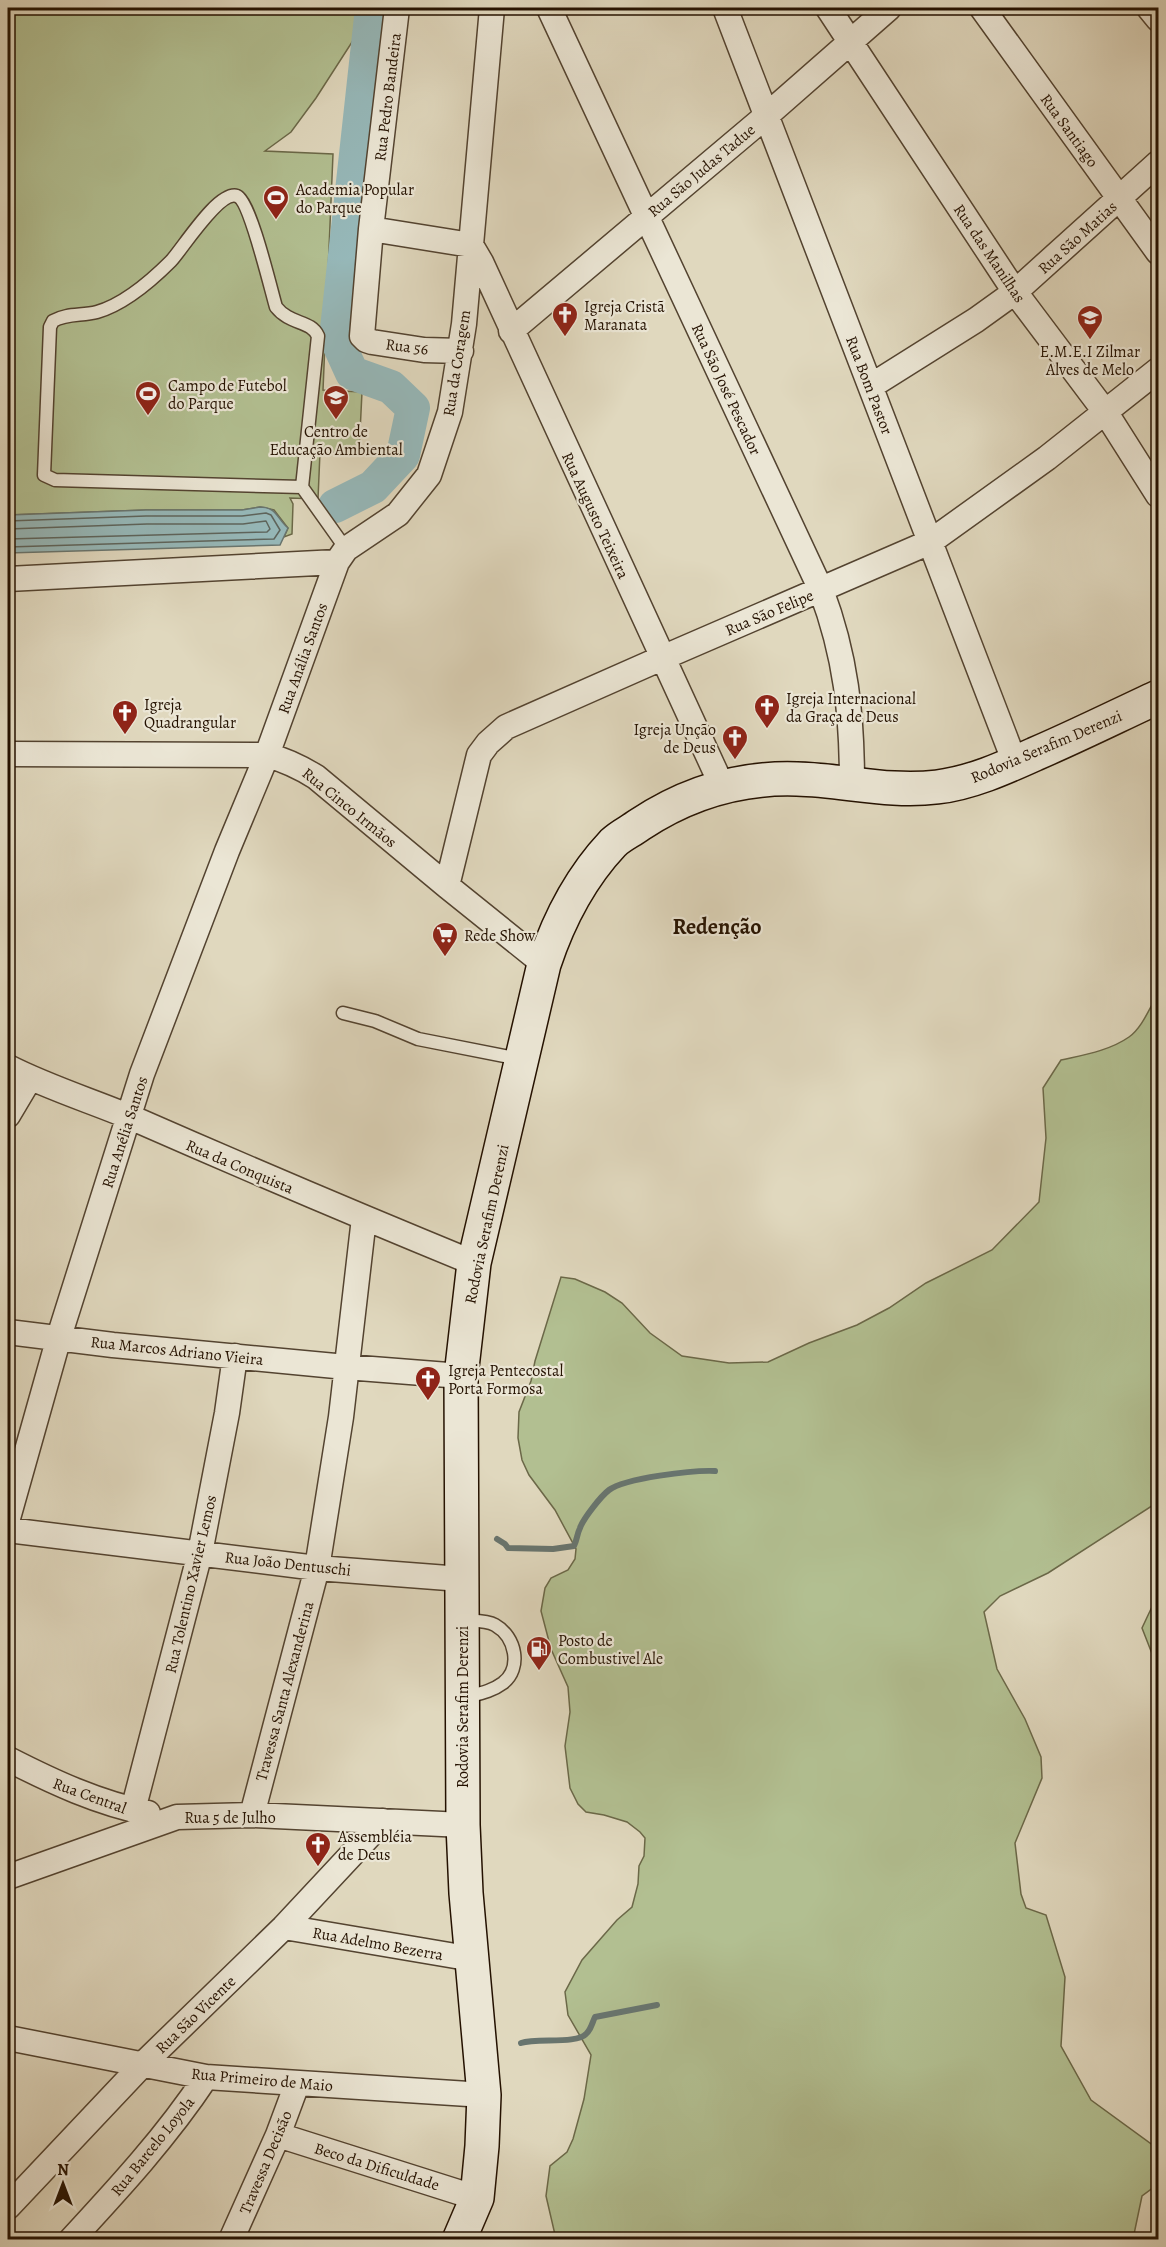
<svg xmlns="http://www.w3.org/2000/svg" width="1166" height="2247" font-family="Alegreya,serif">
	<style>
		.green { fill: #b2bf91; stroke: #6b6848; stroke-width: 1.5 }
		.water { fill: #96b8b9; stroke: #68756f; stroke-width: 1.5 }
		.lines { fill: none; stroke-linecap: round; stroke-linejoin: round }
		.shore { stroke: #5d645c; stroke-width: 1.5 }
		.stream { stroke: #68756f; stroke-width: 6 }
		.river { stroke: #96b8b9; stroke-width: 34 }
		.lane-casing { stroke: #534330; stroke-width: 15 }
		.street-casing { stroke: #534330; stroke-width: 27 }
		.secondary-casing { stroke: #241100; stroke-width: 36 }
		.lane { stroke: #ebe6d5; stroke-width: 12 }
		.street { stroke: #ebe6d5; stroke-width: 24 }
		.secondary { stroke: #ebe6d5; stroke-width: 33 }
		.labels { text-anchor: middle; stroke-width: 4.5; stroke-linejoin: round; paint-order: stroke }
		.street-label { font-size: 16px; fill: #241100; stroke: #ebe6d5 }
		.poi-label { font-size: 16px; fill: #241100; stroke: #ebe6d5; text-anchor: start }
		.district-label { font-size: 22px; font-weight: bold; fill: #241100; stroke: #ebe6d5 }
	</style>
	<rect width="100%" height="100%" fill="#e0d8be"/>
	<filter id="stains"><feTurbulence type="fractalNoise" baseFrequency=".00333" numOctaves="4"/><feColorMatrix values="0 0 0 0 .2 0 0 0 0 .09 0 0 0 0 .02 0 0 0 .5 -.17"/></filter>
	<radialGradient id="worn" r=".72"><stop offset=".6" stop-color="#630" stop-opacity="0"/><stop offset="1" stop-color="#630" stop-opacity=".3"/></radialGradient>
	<path class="green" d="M8,8H374L316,98L291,132L265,151L333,154L323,390L362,392L359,453L320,452L318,499L290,498L293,504L292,534L284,537L288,528L274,510L260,507L242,510H146L8,515Z
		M1158,994V1502L1048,1573L1000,1596L984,1612L997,1669L1025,1719L1041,1757L1042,1778L1015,1843L1021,1894L1026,1908L1046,1915L1065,1977L1061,2046L1091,2100L1158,2149V2184L1142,2196L1133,2239H556L546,2196L550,2166L567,2152L573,2139L584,2099L591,2055L568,2015L565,1992L582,1960L617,1920L632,1907L638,1884L639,1866L644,1856L645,1838L640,1832L627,1822L604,1815L586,1812L578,1804L570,1788L565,1746L570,1712L568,1687L551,1649L541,1611L545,1588L551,1578L568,1570L575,1559L576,1549L555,1510L529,1475L522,1460L518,1438L519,1412L531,1381L535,1361L561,1277L575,1279L605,1292L622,1303L650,1333L682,1356L729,1363L768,1362L809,1343L857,1325L889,1308L926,1283L992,1250L1039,1202L1046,1138L1043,1088L1061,1060C1083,1055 1109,1051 1129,1037C1142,1028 1150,1007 1158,994Z
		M1158,1594V1669L1142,1628Z"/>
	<path class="water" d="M260,507C277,507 277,519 288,528L280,545L8,553V515L146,510H242Z"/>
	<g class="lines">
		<path class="shore" d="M8,521L146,516H242L266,513L271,515L280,530L274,539L8,547
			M8,529L147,524H243L266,521L270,529L267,532L8,539"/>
		<path class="stream" d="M497,1539L505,1544L508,1548L553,1549L574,1546C577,1540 577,1534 580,1528C583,1519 601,1496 609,1490C625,1478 693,1470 715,1471
			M521,2043C537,2038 577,2044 586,2034C591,2030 592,2023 595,2017L657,2005"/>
		<path class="river" d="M335,506L373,487L403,455L413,408L391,387L352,373L336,338L372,8"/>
		<defs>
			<path id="lane" d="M302,487L55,480L44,475L50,327L53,321C67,313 82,316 97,312C125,304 151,281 171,261C183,248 219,190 237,196C250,201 271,290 276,307C290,325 311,320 318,336L302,487L346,549
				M343,1013L375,1021L418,1039L520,1059
				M463,1620C473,1621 486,1620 495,1625C516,1637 522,1668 503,1683C491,1692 477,1694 463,1698"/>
			<path id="street" d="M397,8L371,229L362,336L366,340L372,342L424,350L461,351
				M549,8L821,590C846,656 852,715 852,784
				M725,8L1015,763
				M828,8L1015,292L1106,413L1158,495
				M982,8L1158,252
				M1149,8L1158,19
				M371,229L471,245
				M471,245L481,262L722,786
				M511,331L766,116L889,8
				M871,386L976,320L1015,292L1158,163
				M8,579L337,562
				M8,754L267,755C285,760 300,767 316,777L447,886L544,964
				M447,886L479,755L488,743L506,727L662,658L930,542L1047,458L1158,370
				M8,1067C47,1087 89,1100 130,1117C244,1167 359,1216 474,1263
				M8,1115L30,1078
				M8,1332L113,1345L346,1367L461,1376
				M8,1518L59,1337L142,1074L227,851L267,755L337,562L346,549L398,514L429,475L450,412L464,324L492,8
				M8,1530L317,1568L461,1579
				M8,1759C53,1782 98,1803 148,1813
				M133,1810L200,1553L227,1413L235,1356
				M252,1815L317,1568L341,1417L364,1218
				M8,1877L177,1817L252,1815L463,1825
				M284,1927L473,1959
				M8,2038L206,2077L484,2095
				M278,2135L477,2198
				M8,2207L143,2064L284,1927L383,1821
				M71,2240C119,2188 167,2136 206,2077
				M231,2240L278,2135L297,2084"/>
			<path id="secondary" d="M459,2240L477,2198L482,2146L484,2095L466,1893L463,1825L461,1376L474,1263L544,964C559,919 580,878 613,843C620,836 631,831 639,825C687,793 740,777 797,779C844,780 889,793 937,787C971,783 1004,768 1035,754C1077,736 1117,716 1158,697"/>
		</defs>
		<use href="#lane" class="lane-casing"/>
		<use href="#street" class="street-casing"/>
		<use href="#secondary" class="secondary-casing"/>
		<use href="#lane" class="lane"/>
		<use href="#street" class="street"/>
		<use href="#secondary" class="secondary"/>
	</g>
	<defs>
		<symbol id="stadium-pin" viewBox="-11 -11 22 30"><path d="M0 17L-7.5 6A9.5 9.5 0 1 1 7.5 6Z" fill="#8f2418" stroke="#ebe6d5"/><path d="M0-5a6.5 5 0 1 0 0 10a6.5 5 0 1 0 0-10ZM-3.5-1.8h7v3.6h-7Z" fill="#fff"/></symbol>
		<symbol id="church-pin" viewBox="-11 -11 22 30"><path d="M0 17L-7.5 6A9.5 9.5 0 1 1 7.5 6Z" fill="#8f2418" stroke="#ebe6d5"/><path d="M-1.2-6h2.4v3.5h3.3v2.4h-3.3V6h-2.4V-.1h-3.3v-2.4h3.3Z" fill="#fff"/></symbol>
		<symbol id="school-pin" viewBox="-11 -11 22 30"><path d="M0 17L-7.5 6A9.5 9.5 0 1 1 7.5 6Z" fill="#8f2418" stroke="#ebe6d5"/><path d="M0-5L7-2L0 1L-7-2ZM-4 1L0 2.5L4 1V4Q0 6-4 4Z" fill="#fff"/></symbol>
		<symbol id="supermarket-pin" viewBox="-11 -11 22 30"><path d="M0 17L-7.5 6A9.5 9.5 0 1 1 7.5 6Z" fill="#8f2418" stroke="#ebe6d5"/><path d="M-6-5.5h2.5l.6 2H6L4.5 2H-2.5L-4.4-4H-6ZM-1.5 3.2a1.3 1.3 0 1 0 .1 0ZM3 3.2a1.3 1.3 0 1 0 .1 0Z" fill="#fff"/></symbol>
		<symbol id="fuel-pin" viewBox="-11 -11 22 30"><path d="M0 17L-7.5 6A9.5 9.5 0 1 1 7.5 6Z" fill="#8f2418" stroke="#ebe6d5"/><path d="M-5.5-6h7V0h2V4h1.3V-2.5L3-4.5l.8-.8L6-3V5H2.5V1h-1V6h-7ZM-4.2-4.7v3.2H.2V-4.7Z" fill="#fff"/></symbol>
	</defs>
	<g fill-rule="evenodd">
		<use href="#stadium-pin" x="261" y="183" width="30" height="40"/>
		<use href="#church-pin" x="550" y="300" width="30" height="40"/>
		<use href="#school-pin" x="1075" y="303" width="30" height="40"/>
		<use href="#stadium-pin" x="133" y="379" width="30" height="40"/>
		<use href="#school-pin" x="321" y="383" width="30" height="40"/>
		<use href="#church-pin" x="752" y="692" width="30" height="40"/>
		<use href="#church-pin" x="110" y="698" width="30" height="40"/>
		<use href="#church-pin" x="720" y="723" width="30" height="40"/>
		<use href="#supermarket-pin" x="430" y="920" width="30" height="40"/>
		<use href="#church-pin" x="413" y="1364" width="30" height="40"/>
		<use href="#fuel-pin" x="524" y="1634" width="30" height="40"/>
		<use href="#church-pin" x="303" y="1830" width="30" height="40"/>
	</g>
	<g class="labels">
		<g class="street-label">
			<text transform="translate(387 97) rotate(-83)" y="6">Rua Pedro Bandeira</text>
			<text transform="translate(1070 130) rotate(54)" y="6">Rua Santiago</text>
			<text transform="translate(701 170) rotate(-40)" y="6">Rua São Judas Tadue</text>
			<text transform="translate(1077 237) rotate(-42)" y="6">Rua São Matias</text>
			<text transform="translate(990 253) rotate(56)" y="6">Rua das Manilhas</text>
			<text transform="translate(407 346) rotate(7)" y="6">Rua 56</text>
			<text transform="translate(456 363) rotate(-81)" y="6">Rua da Coragem</text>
			<text transform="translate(870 385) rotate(69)" y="6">Rua Bom Pastor</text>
			<text transform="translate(727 389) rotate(65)" y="6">Rua São José Pescador</text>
			<text transform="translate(596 515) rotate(65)" y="6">Rua Augusto Teixeira</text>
			<text transform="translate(769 612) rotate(-23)" y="6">Rua São Felipe</text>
			<text transform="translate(302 658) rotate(-70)" y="6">Rua Anália Santos</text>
			<text transform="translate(1046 746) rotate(-23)" y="6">Rodovia Serafim Derenzi</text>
			<text transform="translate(350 807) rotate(39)" y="6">Rua Cinco Irmãos</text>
			<text transform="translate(124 1132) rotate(-72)" y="6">Rua Anélia Santos</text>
			<text transform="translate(240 1166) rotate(23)" y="6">Rua da Conquista</text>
			<text transform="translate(486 1224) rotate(-78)" y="6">Rodovia Serafim Derenzi</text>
			<text transform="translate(177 1350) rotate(6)" y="6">Rua Marcos Adriano Vieira</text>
			<text transform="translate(288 1563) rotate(6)" y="6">Rua João Dentuschi</text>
			<text transform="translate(190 1584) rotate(-77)" y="6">Rua Tolentino Xavier Lemos</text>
			<text transform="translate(284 1691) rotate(-75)" y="6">Travessa Santa Alexanderina</text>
			<text transform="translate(462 1707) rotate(-90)" y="6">Rodovia Serafim Derenzi</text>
			<text transform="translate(90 1795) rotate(20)" y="6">Rua Central</text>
			<text x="230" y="1823">Rua 5 de Julho</text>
			<text transform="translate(378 1943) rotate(10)" y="6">Rua Adelmo Bezerra</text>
			<text transform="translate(195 2014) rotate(-44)" y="6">Rua São Vicente</text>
			<text transform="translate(262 2079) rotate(5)" y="6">Rua Primeiro de Maio</text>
			<text transform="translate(152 2146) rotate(-51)" y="6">Rua Barcelo Loyola</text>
			<text transform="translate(265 2162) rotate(-67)" y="6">Travessa Decisão</text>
			<text transform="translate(377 2166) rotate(17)" y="6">Beco da Dificuldade</text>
		</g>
		<g class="poi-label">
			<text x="296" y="195">Academia Popular<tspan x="296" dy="18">do Parque</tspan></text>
			<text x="584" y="312">Igreja Cristã<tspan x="584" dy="18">Maranata</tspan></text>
			<text x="1090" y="357" text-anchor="middle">E.M.E.I Zilmar<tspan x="1090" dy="18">Alves de Melo</tspan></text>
			<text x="168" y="391">Campo de Futebol<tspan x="168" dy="18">do Parque</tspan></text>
			<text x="336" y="437" text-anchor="middle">Centro de<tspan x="336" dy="18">Educação Ambiental</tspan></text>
			<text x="786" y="704">Igreja Internacional<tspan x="786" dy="18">da Graça de Deus</tspan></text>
			<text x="144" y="710">Igreja<tspan x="144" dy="18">Quadrangular</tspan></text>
			<text x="716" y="735" text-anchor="end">Igreja Unção<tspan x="716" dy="18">de Deus</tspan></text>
			<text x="464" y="941">Rede Show</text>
			<text x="448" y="1376">Igreja Pentecostal<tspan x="448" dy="18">Porta Formosa</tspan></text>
			<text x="558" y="1646">Posto de<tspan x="558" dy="18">Combustivel Ale</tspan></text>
			<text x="338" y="1842">Assembléia<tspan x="338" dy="18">de Deus</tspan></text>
		</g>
		<g class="district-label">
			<text x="717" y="934">Redenção</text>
		</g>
	</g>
	<rect width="1166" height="2247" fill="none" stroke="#e0d8be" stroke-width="30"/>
	<rect x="9" y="9" width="1148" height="2229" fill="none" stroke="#241100" stroke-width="3"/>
	<rect x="15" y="15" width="1136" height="2217" fill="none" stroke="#241100" stroke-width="1.5"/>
	<g transform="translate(63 2184)" stroke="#ebe6d5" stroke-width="4.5" paint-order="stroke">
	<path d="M0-4.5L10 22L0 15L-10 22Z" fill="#241100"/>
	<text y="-9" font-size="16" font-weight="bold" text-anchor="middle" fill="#241100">N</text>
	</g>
	<rect width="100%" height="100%" filter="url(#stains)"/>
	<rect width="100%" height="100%" fill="url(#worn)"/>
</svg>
